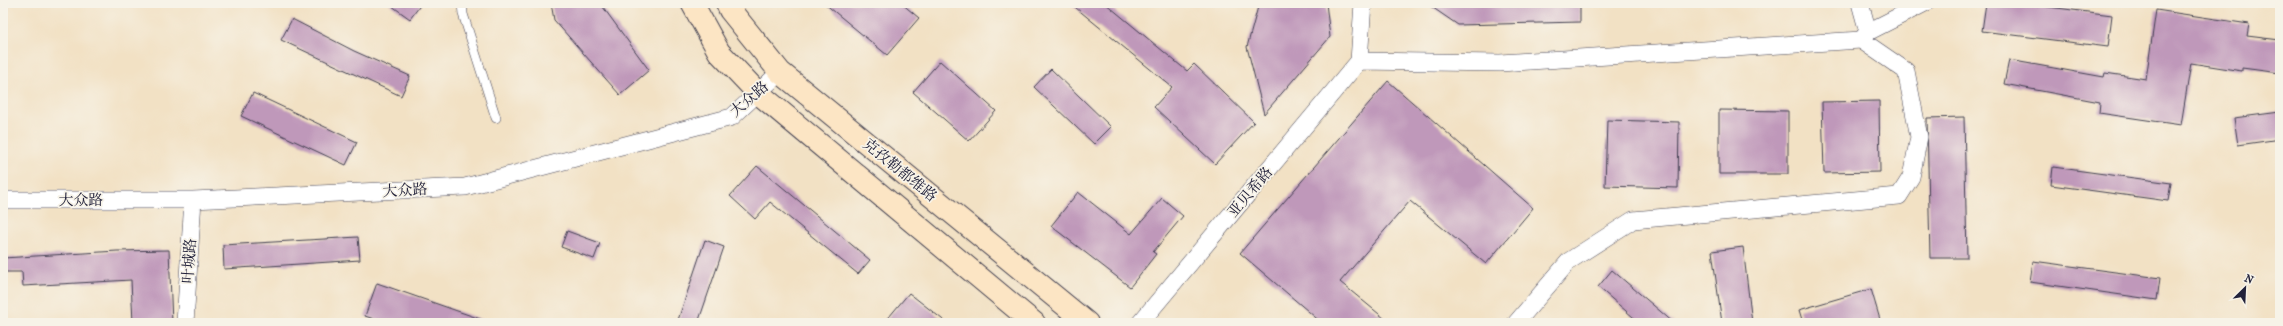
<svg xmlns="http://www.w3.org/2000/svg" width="2283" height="326" font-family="'IM FELL French Canon','Noto Serif SC',serif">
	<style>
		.building { fill: #bf98ba }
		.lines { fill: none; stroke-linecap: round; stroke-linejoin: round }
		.lane-casing { stroke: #413f50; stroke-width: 10 }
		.street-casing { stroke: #413f50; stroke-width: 18 }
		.secondary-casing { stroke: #413f50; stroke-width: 24 }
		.lane { stroke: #fff; stroke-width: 9 }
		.street { stroke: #fff; stroke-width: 17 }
		.secondary { stroke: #fce5c4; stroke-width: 22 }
		.labels { text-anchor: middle; stroke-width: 3.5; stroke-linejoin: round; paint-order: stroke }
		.street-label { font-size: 15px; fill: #22223b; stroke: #f7f3e8 }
	</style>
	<rect width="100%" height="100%" fill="#f7f3e8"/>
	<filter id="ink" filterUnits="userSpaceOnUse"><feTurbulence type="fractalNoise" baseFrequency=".025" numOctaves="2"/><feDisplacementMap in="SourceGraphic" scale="8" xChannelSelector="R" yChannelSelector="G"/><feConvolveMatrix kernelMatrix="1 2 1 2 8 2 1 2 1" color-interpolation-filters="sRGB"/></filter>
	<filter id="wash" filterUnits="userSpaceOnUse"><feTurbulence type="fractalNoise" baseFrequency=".012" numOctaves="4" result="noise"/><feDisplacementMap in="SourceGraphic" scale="16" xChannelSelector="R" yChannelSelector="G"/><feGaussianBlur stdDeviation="0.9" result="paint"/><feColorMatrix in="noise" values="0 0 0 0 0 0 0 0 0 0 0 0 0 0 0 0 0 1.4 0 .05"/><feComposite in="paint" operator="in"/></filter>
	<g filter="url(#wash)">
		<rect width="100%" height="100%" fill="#f2e1c4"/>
		<g id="blocks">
			<path class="building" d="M388,3H422L410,19Z
				M551,3H600L649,70L620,95L554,20Z
				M824,3H901L919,18L887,55Z
				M1070,3H1105L1187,71L1194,64L1254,122L1215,164L1154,107L1172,87Z
				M1259,3H1326L1330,37L1264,114L1247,47Z
				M1426,3H1580V22L1458,25Z
				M1986,3H2017L2112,15L2108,47L1982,31Z
				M2156,10L2249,24L2247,36L2280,40V73L2242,68V71L2191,63L2181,125L2099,113L2100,102L2004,84L2009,60L2104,77L2105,73L2146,79Z
				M292,19L354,51L410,76L401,96L281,40Z
				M940,61L996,111L969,141L913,92Z
				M1051,69L1111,127L1094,144L1034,87Z
				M1388,81L1533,208L1486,264L1410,201L1340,282L1390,323H1322L1240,253Z
				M253,93L357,142L346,165L241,116Z
				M1879,101L1880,172L1824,173L1822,102Z
				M1719,110L1788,111V174H1719Z
				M2280,112V139L2238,145L2234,118Z
				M1964,117L1967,258H1930L1927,118Z
				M1607,120L1679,122L1678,188L1605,186Z
				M757,166L870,260L858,274L770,202L755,219L730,196Z
				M2053,167L2171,183L2168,201L2051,185Z
				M1078,192L1131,234L1162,198L1183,216L1153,252L1156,254L1130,287L1051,226Z
				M567,231L600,243L594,259L561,247Z
				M358,237L360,260L224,269L223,245Z
				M705,240L724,247L698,323H677Z
				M1743,247L1752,323H1722L1712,251Z
				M169,250L172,323H133L131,280L23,286L22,272H3V258L117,251Z
				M2033,261L2160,278L2157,300L2030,282Z
				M1612,270L1674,323H1640L1598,287Z
				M377,283L486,321L485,323H385L365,316Z
				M1871,289L1881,323H1803L1799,310Z
				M909,293L947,323H884Z"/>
		</g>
	</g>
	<g filter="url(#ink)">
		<use href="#blocks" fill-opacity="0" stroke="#413f50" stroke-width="1"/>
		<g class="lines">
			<defs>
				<path id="lane" d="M462,3L463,14L496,118"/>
				<path id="street" d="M1860,3L1868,32
					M1359,61L1500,63L1861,40L1868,32L1925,3
					M1359,61L1363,3
					M3,200H193L465,187L732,117L780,72
					M185,323L193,200
					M1140,323L1359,61
					M1516,323L1569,261L1633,220L1899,196L1911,177L1919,137L1906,71L1861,40"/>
				<path id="secondary" d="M692,3L719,52L757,92L1034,323
					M727,3L730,10L780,72L1087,323"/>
			</defs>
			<use href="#lane" class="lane-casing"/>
			<use href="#street" class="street-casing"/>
			<use href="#secondary" class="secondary-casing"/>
			<use href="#lane" class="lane"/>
			<use href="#street" class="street"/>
			<use href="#secondary" class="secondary"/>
		</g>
	</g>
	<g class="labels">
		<g class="street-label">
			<text transform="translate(749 99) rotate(-41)" y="5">大众路</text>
			<text transform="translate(900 170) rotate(39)" y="5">克孜勒都维路</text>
			<text transform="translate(405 190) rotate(-3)" y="5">大众路</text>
			<text transform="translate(1250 192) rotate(-50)" y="5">亚贝希路</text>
			<text x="81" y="205">大众路</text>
			<text transform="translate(189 261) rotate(-86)" y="5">叶城路</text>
		</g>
	</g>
	<rect width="2283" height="326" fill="none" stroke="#f7f3e8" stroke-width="16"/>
	<g transform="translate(2245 288) rotate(24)" stroke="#f7f3e8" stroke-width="3" paint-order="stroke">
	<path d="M0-3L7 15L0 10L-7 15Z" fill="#22223b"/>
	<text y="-6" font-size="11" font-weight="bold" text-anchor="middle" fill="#22223b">N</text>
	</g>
</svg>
